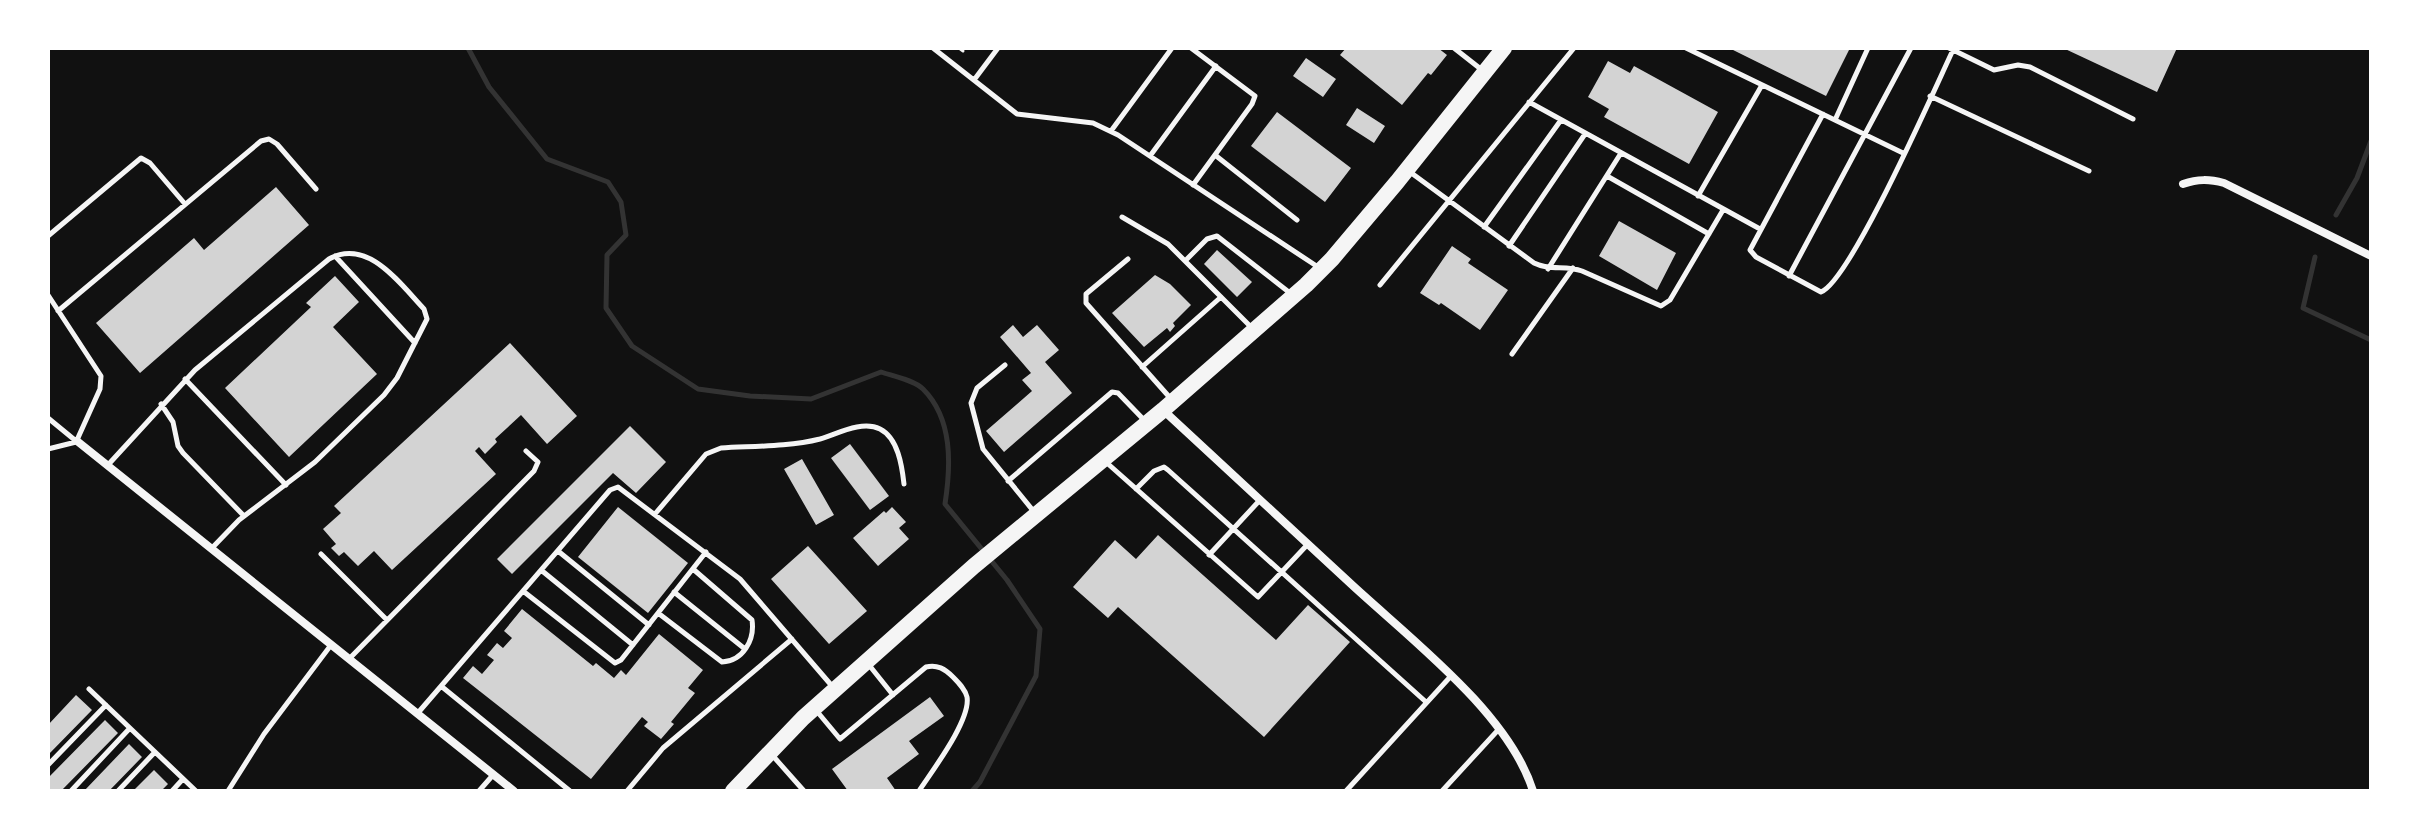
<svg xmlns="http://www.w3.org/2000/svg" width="2419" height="839" font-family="Overpass,sans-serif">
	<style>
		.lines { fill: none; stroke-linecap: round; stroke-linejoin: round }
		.stream { stroke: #333; stroke-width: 5 }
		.building { fill: #d3d3d3 }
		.path { stroke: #f5f5f5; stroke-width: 3 }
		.service { stroke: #f5f5f5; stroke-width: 5 }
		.minor { stroke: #f5f5f5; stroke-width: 8 }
		.primary { stroke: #f5f5f5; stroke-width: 16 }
	</style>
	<rect width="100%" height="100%" fill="#111"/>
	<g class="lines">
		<path class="stream" d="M468,48L489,87L547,159L608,182L621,202L626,235L607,255L606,308L632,346L698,389L750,396L811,399L881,372C893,376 914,380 923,389C953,419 951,465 945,504L1007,580L1040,629L1036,676L980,782L972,791
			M2336,215L2357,178L2371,141
			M2315,257L2303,308L2371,340"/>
	</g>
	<path class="building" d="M1346,48H1438L1447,55L1431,75L1428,73L1402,105L1340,55Z
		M1729,48H1850L1826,96Z
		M2063,48H2177L2157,92Z
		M1306,58L1336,79L1323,97L1293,76Z
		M1608,61L1630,73L1634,66L1718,112L1689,164L1604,117L1609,109L1588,97Z
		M1357,108L1385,126L1374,143L1346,125Z
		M1277,112L1351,168L1325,202L1251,146Z
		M276,187L309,225L140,373L96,323L194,238L204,250Z
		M1619,221L1676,253L1657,290L1599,256Z
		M1452,246L1471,259L1468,263L1508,290L1480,330L1441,303L1439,305L1420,293Z
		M1217,250L1252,282L1237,297L1204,264Z
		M1155,275L1170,284L1191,305L1173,323L1175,326L1170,332L1167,328L1144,347L1112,313Z
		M335,276L359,302L333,327L377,374L289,457L225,388L311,307L306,303Z
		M1013,325L1023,337L1037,325L1059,350L1045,362L1072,393L1004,452L986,431L1032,391L1022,380L1031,373L1000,337Z
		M510,343L577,416L547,444L521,415L495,439L497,442L485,454L479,447L475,451L496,474L392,570L374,551L358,566L344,552L339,556L331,548L336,544L323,529L341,513L334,506Z
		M630,426L666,462L636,493L613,473L512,574L497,559Z
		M850,444L889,496L870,510L831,458Z
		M802,459L834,515L816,525L784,469Z
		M618,507L688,563L648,613L578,557Z
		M892,507L906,522L899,528L909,539L878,566L853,538L884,511L886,513Z
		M1158,535L1276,640L1308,605L1350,642L1264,737L1118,607L1108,618L1073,587L1115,540L1136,559Z
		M808,546L867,611L829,644L771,579Z
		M522,609L593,666L596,663L614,678L621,670L626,675L659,634L703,670L688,688L695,693L671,722L674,724L661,739L644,726L648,722L642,717L591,779L463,678L473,666L482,674L494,660L487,655L497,643L503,648L512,638L504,631Z
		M76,695L92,710L48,755V725Z
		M930,697L944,716L909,741L919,754L887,778L896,791H848L832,769Z
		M105,720L118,733L61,791H48V778Z
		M129,744L142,757L109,791H84Z
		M154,770L168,784L161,791H133Z"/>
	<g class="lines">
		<path class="path" d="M959,48L963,51"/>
		<path class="service" d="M933,48L1017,114L1093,123L1118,135L1318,267
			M1191,48L1255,96L1252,104L1193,185
			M1454,48L1482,70
			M1686,48L1903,153
			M1949,48L1994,70L2018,65L2030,67L2133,119
			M974,80L998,48
			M1930,96L2089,171
			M1529,102L1760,229
			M1823,114L1750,250L1756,257L1821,292C1851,280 1934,90 1953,50
			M1835,120L1868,48
			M1111,131L1172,48
			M1215,155L1297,220
			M1150,156L1216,66
			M1410,172L1534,263C1550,271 1565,265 1582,271L1661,306L1670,300L1723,210
			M1607,176L1709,234
			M1698,196L1762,85
			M1122,217L1168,244L1251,327
			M1484,227L1561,120
			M48,236L141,158L150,163L185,204
			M1509,246L1585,134
			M335,256L415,343
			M1128,259L1086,294V303L1172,400
			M1186,260L1207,239L1217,236L1290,293
			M1548,269L1621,153
			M1789,276L1911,48
			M1380,285L1574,48
			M48,295L101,376L100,389L77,440
			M58,311L261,141L269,139L277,144L316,189
			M1512,354L1573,268
			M1005,365L977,388L971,403L983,449L1035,513
			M1142,367L1221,297
			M185,379L286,485
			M161,404L173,422L178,446L183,453L244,516
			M48,418L76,441
			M48,449L76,442
			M1107,463L1258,597L1308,544
			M107,466L195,370L329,259C368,237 401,285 424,309L427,319L397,378L384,395L315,462L239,520L212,548
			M1008,481L1112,392L1118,393L1146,422
			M1136,489L1154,471L1164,467L1168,470L1426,702
			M655,514L706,454L721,448C753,446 788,447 820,439C837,434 862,420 880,429C898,438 902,466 904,484
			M558,551L649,625
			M321,554L387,620
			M1209,555L1260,500
			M541,570L633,645
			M523,591L615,663L621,660L706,552
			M674,592L745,649
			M658,613L722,662C743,661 755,640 752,620L693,569
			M349,659L534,471L538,462L526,451
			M869,665L893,695
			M441,686L570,791
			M89,689L196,791
			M815,709L840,739L926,667C937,664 945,669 953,677C959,683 965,689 967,697C971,720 932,771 919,791
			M417,714L610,490L618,487L740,579L832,686
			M773,756L804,791
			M48,765L106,705
			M71,791L130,728
			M118,791L155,752
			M172,791L183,779
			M228,791L264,734L331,645
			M479,791L493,775
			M627,791L663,748L792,639
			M1346,791L1451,676
			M1442,791L1499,729"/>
		<path class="minor" d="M2183,184C2198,179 2209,179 2224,183L2371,256
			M1163,410C1226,468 1288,526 1350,583C1409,638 1509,713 1533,791
			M77,441L514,791"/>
		<path class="primary" d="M733,791L803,718L974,566L1163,410L1306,285L1332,259L1397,182L1504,48"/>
	</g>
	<rect width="2419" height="839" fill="none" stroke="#ffffff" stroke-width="100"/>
</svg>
